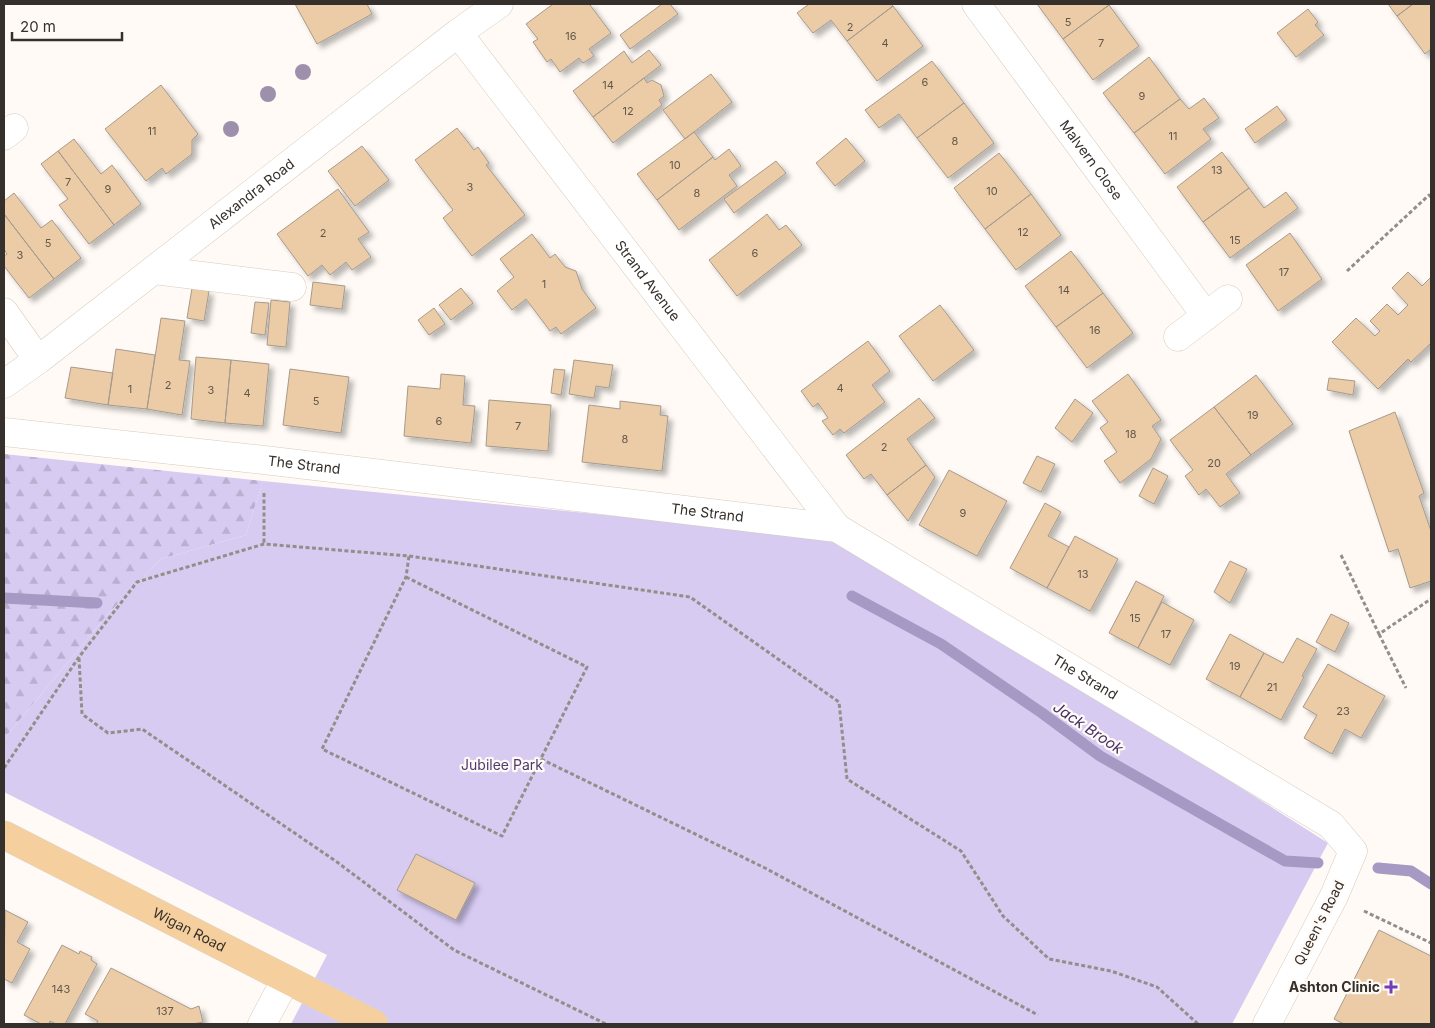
<svg xmlns="http://www.w3.org/2000/svg" width="1435" height="1028" font-family="Inter,sans-serif">
	<style>
		.forest { fill: url(#forest-firs) }
		.park { fill: #d7cbf2 }
		.lines { fill: none; stroke-linecap: round; stroke-linejoin: round }
		.stream { stroke: #a699c3; stroke-width: 11 }
		.building { fill: #eccca6; stroke: #a59a8e; filter: url(#shadow) }
		.minor-casing { stroke: #d7ccbf; stroke-width: 29 }
		.major-casing { stroke: #d7d6d5; stroke-width: 29 }
		.path { stroke: #938e89; stroke-width: 3; stroke-dasharray: 4 2.5; stroke-linecap: butt }
		.minor { stroke: #fff; stroke-width: 28 }
		.major { stroke: #f5cf9e; stroke-width: 28 }
		.tree { fill: #9d90ac }
		.poi-dot { fill: #723fb7; stroke: #fffaf5; stroke-width: 2 }
		.labels { text-anchor: middle; stroke-width: 4.5; stroke-linejoin: round; paint-order: stroke }
		.number-label { font-size: 11px; fill: #63574a }
		.street-label { font-size: 14px; fill: #35302b; stroke: #fffaf5 }
		.park-label { font-size: 14px; fill: #4d3970; stroke: #fffaf5 }
		.poi-label { font-size: 14px; font-weight: bold; fill: #35302b; stroke: #fffaf5; text-anchor: end }
		.water-label { font-size: 15px; font-style: italic; fill: #453167; stroke: #fffaf5 }
	</style>
	<defs>
		<pattern id="forest-firs" width="22" height="20" patternUnits="userSpaceOnUse" patternTransform="scale(1.25)"><rect width="22" height="20" fill="#d7cbf2"/><path d="M5 1l3.5 6h-7zM16 11l3.5 6h-7z" fill="#b9afd0"/></pattern>
		<filter id="shadow"><feDropShadow dx="4.5" dy="4.5" stdDeviation="2.5" flood-color="#0004"/></filter>
	</defs>
	<rect width="100%" height="100%" fill="#fffaf5"/>
	<path class="forest" d="M4,454L263,481L246,535L161,559L109,613L4,739Z"/>
	<path class="park" d="M263,481L848,539L1328,843L1232,1024H291L327,955L4,792V739L109,613L161,559L246,535Z"/>
	<g class="lines">
		<path class="stream" d="M852,596L941,644L1042,713L1100,756L1285,861L1318,863
			M4,598L97,603
			M1378,868L1411,871L1431,884"/>
	</g>
	<path class="building" d="M295,4H367L372,14L317,44Z
		M553,4H592L590,5L611,33L589,49L594,56L583,63L579,58L560,72L551,59L547,62L533,42L538,39L526,24Z
		M662,4H670L678,14L630,49L620,35Z
		M809,4H891L893,6L847,41L831,20L813,33L797,13Z
		M1037,4H1108L1109,5L1063,39Z
		M1388,4H1413L1397,16Z
		M1413,4H1431V49L1425,54L1397,16Z
		M1109,5L1139,46L1093,80L1063,39Z
		M893,6L923,46L877,81L847,41Z
		M1308,9L1318,22L1315,25L1324,35L1296,57L1277,33Z
		M649,50L661,65L593,117L573,91L624,51L632,63Z
		M1149,57L1180,99L1134,133L1103,93Z
		M932,61L964,103L917,138L899,114L879,128L865,110Z
		M711,74L732,102L685,139L663,110Z
		M644,78L647,83L652,80L661,85L664,96L659,100L662,105L613,143L593,117Z
		M161,85L198,134L192,140V154L166,174L162,168L146,181L105,129Z
		M1204,98L1219,118L1203,129L1211,139L1165,174L1134,133L1180,99L1189,109Z
		M964,103L994,143L948,178L917,138Z
		M1277,106L1287,120L1255,143L1245,129Z
		M457,128L474,150L478,147L489,163L486,165L525,215L472,256L443,218L453,210L415,160Z
		M694,132L713,157L657,200L637,174Z
		M846,138L865,161L835,186L816,163Z
		M74,139L101,174L112,165L141,204L114,225L58,151Z
		M362,146L389,180L355,206L328,171Z
		M729,149L741,166L729,175L737,186L679,230L657,200L713,157L715,160Z
		M58,151L114,225L89,244L59,205L68,199L41,164Z
		M1222,152L1249,188L1203,222L1177,187Z
		M999,153L1031,194L985,229L954,188Z
		M776,161L786,173L734,213L724,199Z
		M1249,188L1264,208L1286,192L1298,208L1230,258L1203,222Z
		M338,189L369,232L358,239L371,257L352,270L346,262L330,275L322,265L308,276L277,234Z
		M14,193L41,228L52,220L81,258L54,279L4,214V201Z
		M1031,194L1061,235L1016,270L985,229Z
		M4,214L54,279L29,298L4,266V256L7,254L4,249Z
		M767,214L779,230L786,225L802,245L737,296L709,260Z
		M1290,233L1322,279L1278,311L1246,265Z
		M532,234L550,258L555,254L565,267L576,271L582,289L596,308L561,334L556,327L550,331L526,299L512,310L497,291L514,277L500,259Z
		M1071,251L1103,293L1056,327L1025,286Z
		M1408,272L1422,286L1431,277V343L1411,362L1408,359L1378,389L1332,342L1356,318L1375,336L1380,331L1370,321L1387,304L1398,315L1408,305L1392,288Z
		M313,282L345,286L342,309L310,305Z
		M192,288L209,291L204,321L187,318Z
		M461,288L473,303L451,320L439,305Z
		M1103,293L1133,333L1087,368L1056,327Z
		M271,300L290,302L286,347L267,345Z
		M255,302L269,303L265,335L251,333Z
		M940,305L974,350L933,381L899,336Z
		M434,308L445,324L429,335L418,320Z
		M161,318L185,321L179,360L190,361L182,415L147,409Z
		M868,341L890,371L872,385L885,402L844,433L840,429L833,435L822,421L828,418L818,403L813,407L801,391Z
		M116,349L155,355L147,409L108,405Z
		M196,357L231,360L225,423L191,419Z
		M231,360L269,364L263,426L225,423Z
		M574,360L613,365L609,388L596,386L594,398L569,394Z
		M71,367L113,373L108,405L65,398Z
		M290,369L349,377L341,433L283,425Z
		M554,369L565,370L561,395L551,393Z
		M441,374L465,376L463,405L475,406L471,443L404,436L408,386L440,389Z
		M1128,374L1161,420L1152,426L1161,439L1151,459L1120,483L1104,461L1117,452L1100,428L1108,422L1092,401Z
		M1256,375L1293,424L1251,455L1214,407Z
		M1329,378L1355,381L1353,395L1327,390Z
		M919,398L935,418L907,439L926,465L887,495L871,474L864,479L846,455Z
		M1075,399L1093,413L1072,442L1055,428Z
		M489,400L551,405L548,451L486,446Z
		M620,401L661,406L660,415L668,416L662,471L582,462L589,405L620,409Z
		M1214,407L1251,455L1226,474L1240,493L1220,507L1206,489L1199,495L1185,476L1193,470L1170,440Z
		M1395,412L1424,493L1419,496L1431,531V581L1410,588L1398,549L1389,552L1349,431Z
		M1037,456L1055,464L1041,492L1023,483Z
		M926,465L935,477L908,521L887,495Z
		M1153,468L1168,476L1154,504L1139,496Z
		M949,470L1007,501L977,556L919,525Z
		M1045,503L1061,512L1048,536L1069,547L1047,588L1010,568Z
		M1075,536L1118,559L1090,611L1047,588Z
		M1230,561L1247,569L1230,603L1214,592Z
		M1136,581L1164,596L1138,648L1109,633Z
		M1162,602L1194,620L1170,665L1138,648Z
		M1331,614L1349,623L1335,652L1316,642Z
		M1230,634L1264,653L1240,697L1206,679Z
		M1297,638L1317,649L1302,676L1304,677L1281,720L1240,697L1264,653L1283,663Z
		M1328,664L1385,696L1361,738L1345,729L1332,754L1304,738L1317,715L1303,707Z
		M416,854L475,883L456,920L397,890Z
		M5,910L28,922L17,942L30,949L12,983L4,979Z
		M1379,930L1431,956V1024H1344L1334,1019Z
		M62,945L79,954L80,951L92,957L91,960L97,964L65,1024H56L50,1021L49,1024H41L24,1015Z
		M111,968L191,1009L199,1006L203,1022L193,1024H96L98,1021L85,1014Z"/>
	<g class="lines">
		<defs>
			<g id="minor">
				<path id="s1" d="M976,4L1206,316"/>
				<path id="s2" d="M458,33L837,528"/>
				<path d="M4,136L14,128"/>
				<path d="M154,270L292,287"/>
				<path d="M4,312L38,360"/>
				<path d="M1178,337L1228,299"/>
				<path id="s3" d="M4,384L38,360L458,33L499,4"/>
				<path id="s4" d="M4,432L264,460L837,528L1331,825L1353,851L1334,896L1267,1024"/>
				<path d="M262,1024L286,979"/>
			</g>
			<g id="major">
				<path id="s5" d="M4,835L374,1024"/>
			</g>
		</defs>
		<use href="#minor" class="minor-casing"/>
		<use href="#major" class="major-casing"/>
		<path class="path" d="M1347,271L1429,195L1431,197
			M264,493V544
			M1341,555L1379,634L1431,599
			M406,577L587,667L502,836L322,749L406,577L409,556
			M1379,634L1406,688
			M79,658L82,714L108,733L142,729L337,862L454,950L606,1024
			M541,759L765,868L1038,1015
			M4,768L79,657L137,582L264,544L409,556L690,597L839,702L847,779L961,851L1003,916L1049,959L1111,971L1157,987L1198,1024
			M1364,911L1431,943"/>
		<use href="#minor" class="minor"/>
		<use href="#major" class="major"/>
	</g>
	<g class="tree">
		<circle cx="303" cy="72" r="8"/>
		<circle cx="268" cy="94" r="8"/>
		<circle cx="231" cy="129" r="8"/>
	</g>
	<path class="poi-dot" d="M1388.5 979.5h5v5h5v5h-5v5h-5v-5h-5v-5h5z"/>
	<g class="labels">
		<g class="number-label">
			<text x="1068" y="26">5</text>
			<text x="850" y="31">2</text>
			<text x="571" y="40">16</text>
			<text x="885" y="47">4</text>
			<text x="1101" y="47">7</text>
			<text x="925" y="86">6</text>
			<text x="608" y="89">14</text>
			<text x="1142" y="100">9</text>
			<text x="628" y="115">12</text>
			<text x="152" y="135">11</text>
			<text x="1173" y="140">11</text>
			<text x="955" y="145">8</text>
			<text x="675" y="169">10</text>
			<text x="1217" y="174">13</text>
			<text x="68" y="186">7</text>
			<text x="470" y="191">3</text>
			<text x="108" y="193">9</text>
			<text x="992" y="195">10</text>
			<text x="697" y="197">8</text>
			<text x="1023" y="236">12</text>
			<text x="323" y="237">2</text>
			<text x="1235" y="244">15</text>
			<text x="48" y="247">5</text>
			<text x="755" y="257">6</text>
			<text x="20" y="259">3</text>
			<text x="1284" y="276">17</text>
			<text x="544" y="288">1</text>
			<text x="1064" y="294">14</text>
			<text x="1095" y="334">16</text>
			<text x="168" y="389">2</text>
			<text x="840" y="392">4</text>
			<text x="130" y="393">1</text>
			<text x="211" y="394">3</text>
			<text x="247" y="397">4</text>
			<text x="316" y="405">5</text>
			<text x="1253" y="419">19</text>
			<text x="439" y="425">6</text>
			<text x="518" y="430">7</text>
			<text x="1131" y="438">18</text>
			<text x="625" y="443">8</text>
			<text x="884" y="451">2</text>
			<text x="1214" y="467">20</text>
			<text x="963" y="517">9</text>
			<text x="1083" y="578">13</text>
			<text x="1135" y="622">15</text>
			<text x="1166" y="638">17</text>
			<text x="1235" y="670">19</text>
			<text x="1272" y="691">21</text>
			<text x="1343" y="715">23</text>
			<text x="61" y="993">143</text>
			<text x="165" y="1015">137</text>
		</g>
		<g class="street-label">
			<text dy="5" stroke="none"><textPath href="#s1" startOffset="194">Malvern Close</textPath></text>
			<text dy="5" stroke="none"><textPath href="#s3" startOffset="312">Alexandra Road</textPath></text>
			<text dy="5" stroke="none"><textPath href="#s2" startOffset="312">Strand Avenue</textPath></text>
			<text dy="5" stroke="none"><textPath href="#s4" startOffset="302">The Strand</textPath></text>
			<text dy="5" stroke="none"><textPath href="#s4" startOffset="708">The Strand</textPath></text>
			<text dy="5" stroke="none"><textPath href="#s4" startOffset="1128">The Strand</textPath></text>
			<text transform="translate(1319 923) rotate(-63)" y="5">Queen's Road</text>
			<text dy="5" stroke="none"><textPath href="#s5" startOffset="208">Wigan Road</textPath></text>
		</g>
		<g class="park-label">
			<text x="502" y="770">Jubilee Park</text>
		</g>
		<g class="poi-label">
			<text x="1380" y="992">Ashton Clinic</text>
		</g>
		<g class="water-label">
			<text transform="translate(1088 728) rotate(34)" y="5">Jack Brook</text>
		</g>
	</g>
	<rect width="1435" height="1028" fill="none" stroke="#35302b" stroke-width="10"/>
	<path d="M12 32v8h110v-8" fill="none" stroke="#35302b" stroke-width="2.5"/>
	<text x="20" y="32" font-size="15" fill="#35302b" stroke="#fffaf5" stroke-width="4" paint-order="stroke">20 m</text>
</svg>
